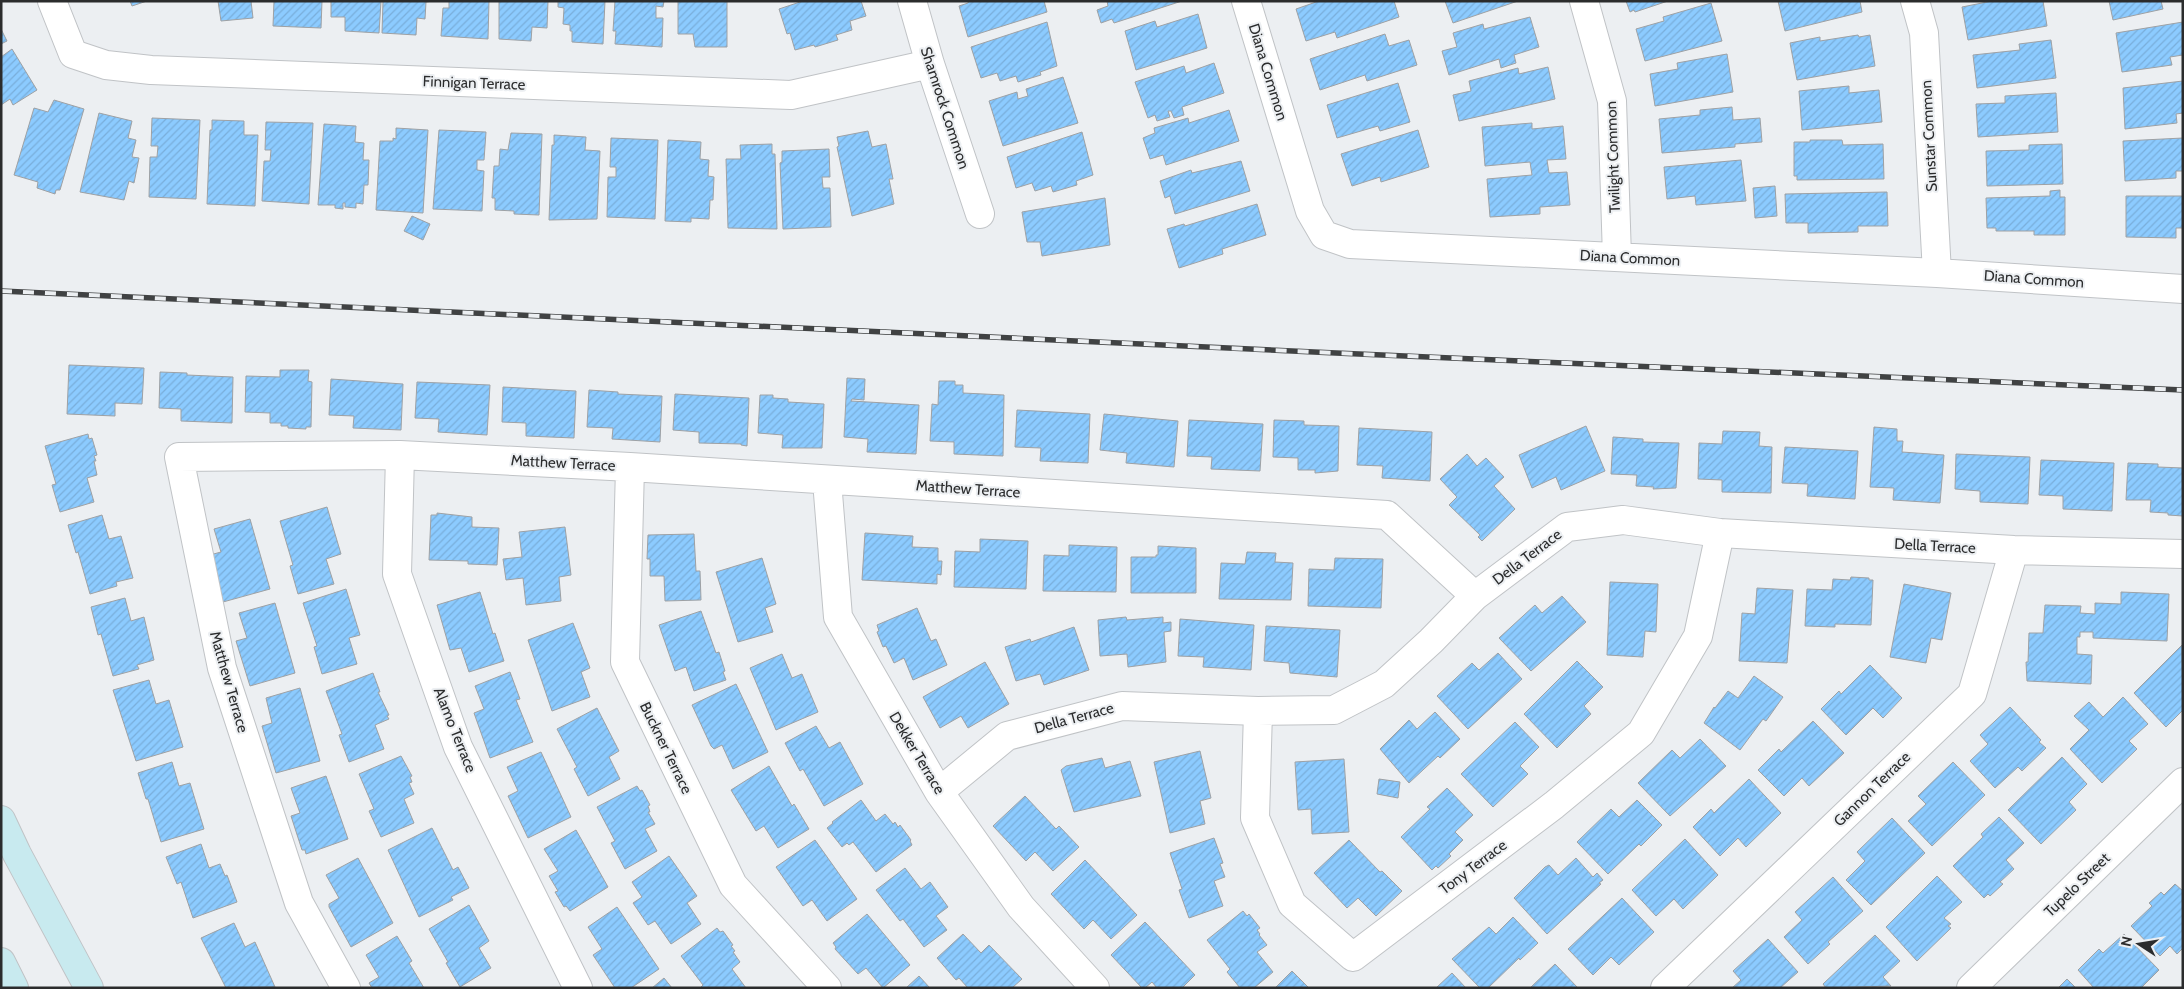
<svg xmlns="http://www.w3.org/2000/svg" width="2184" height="989" font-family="Cabin,sans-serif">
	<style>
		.building { fill: url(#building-hatch); stroke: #9ea1a4 }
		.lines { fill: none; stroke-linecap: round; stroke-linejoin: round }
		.street-casing { stroke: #c0c3c6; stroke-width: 30 }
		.secondary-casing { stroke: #c0c3c6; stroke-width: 30 }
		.street { stroke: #fff; stroke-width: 28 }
		.secondary { stroke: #c8eaef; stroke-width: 28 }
		.rail-casing { stroke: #404243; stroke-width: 5.5 }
		.rail { stroke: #eceff2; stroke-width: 4; stroke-dasharray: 11; stroke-linecap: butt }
		.labels { text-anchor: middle; stroke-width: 4; stroke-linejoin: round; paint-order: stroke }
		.street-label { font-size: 15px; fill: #2b2c2d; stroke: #eceff2 }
	</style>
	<defs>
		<pattern id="building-hatch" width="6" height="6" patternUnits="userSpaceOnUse" patternTransform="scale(1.25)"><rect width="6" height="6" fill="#8ccbff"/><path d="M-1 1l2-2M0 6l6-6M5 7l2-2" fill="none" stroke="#79aedb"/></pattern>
	</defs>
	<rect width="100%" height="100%" fill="#eceff2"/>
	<path class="building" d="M130,1H147L132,6Z
		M218,1H253H251L253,18L221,21Z
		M274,1H322L321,28L273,26Z
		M331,1H381L379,33L345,31V17H331Z
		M383,1H433L426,2L425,19L417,18L416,35L382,33Z
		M449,1H489L488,39L441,36L443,8H449Z
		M499,1H548L547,28L532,27L531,41L499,39Z
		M558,1H605L603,44L572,42V31H570V25L563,24L564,8L558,7Z
		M615,1H664L663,7L656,6V18H663L662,47L615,44L616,31H613Z
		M678,1H727V47H695L693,34H678Z
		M803,1H861L866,16L850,21L852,30L836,35L838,40L815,47L814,45L795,50L790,33L787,34L779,9Z
		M1044,1L1047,12L968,37L959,6L968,3L969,1Z
		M1107,1H1182L1114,23L1112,19L1101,23L1097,10L1108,6Z
		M1319,1H1394L1399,17L1337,38L1335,32L1306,41L1296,9Z
		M1445,1H1518L1453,23Z
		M1626,1H1668L1635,12L1634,10L1630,12Z
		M1778,1H1860L1862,12L1785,31Z
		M2043,1L2047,26L1968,40L1962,7L1992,1Z
		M2109,1H2161L2163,9L2113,20Z
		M1711,3L1722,41L1645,61L1636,29L1664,21L1663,17Z
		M1198,14L1207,48L1136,70L1125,31L1155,21L1157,27Z
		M1530,17L1539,47L1514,55L1516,63L1501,68L1499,59L1449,75L1442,51L1457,47L1453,33L1483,24L1484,29Z
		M1047,22L1057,66L1040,72L1041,75L1018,82L1016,76L1000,81L997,73L981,78L971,47Z
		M2183,22V55L2170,57L2172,65L2122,72L2116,33Z
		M1,29L7,41L1,44Z
		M1385,34L1389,46L1409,40L1417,65L1367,81L1365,75L1320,90L1310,59Z
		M1858,35L1859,37L1870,35L1875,66L1797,80L1790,43L1820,37V41Z
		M2051,40L2056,78L1977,88L1973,55L2020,50L2019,44Z
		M12,49L37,90L13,105L10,99L1,105V57Z
		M1727,54L1733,92L1655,106L1650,74L1678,69L1677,63Z
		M1214,63L1224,93L1182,107L1184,115L1174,118L1171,111H1168L1170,117L1157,121L1155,115L1148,118L1135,82L1184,66L1186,73Z
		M1548,67L1555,99L1459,121L1453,95L1471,91L1469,81L1518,68L1519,74Z
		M1063,77L1078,123L1003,146L989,101L1017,92L1018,99L1028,96L1026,89Z
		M2183,81V113L2176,114L2177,123L2125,129L2123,88Z
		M1398,83L1410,122L1380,131L1378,126L1337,138L1327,105Z
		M1849,86V93L1879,90L1882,122L1802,130L1799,91Z
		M2056,93L2058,132L1978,137L1976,104L2005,103V96Z
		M54,100L84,109L60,190H56L55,194L37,188L38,182L14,175L34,108L48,112Z
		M1732,107L1733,120L1760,118L1762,142L1735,144V147L1662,153L1659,119L1700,115V110Z
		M1229,110L1239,141L1166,165L1163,155L1150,159L1143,138L1155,133L1154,128L1188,118L1189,123Z
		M99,113L132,121L128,138L136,140L132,157L139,158L134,183L129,181L124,200L80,192Z
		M152,118L200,120L196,199L149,197L150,157H157L158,146H151Z
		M212,120L244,121V135H258L255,206L207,204L210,130H212Z
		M266,122L313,123L309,204L262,201L264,161H270L271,150H265Z
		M1532,123V129L1563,126L1566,159L1547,160L1549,173L1567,172L1570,205L1540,207V214L1490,217L1487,179L1532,175L1530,162L1485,166L1482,127Z
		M324,124L356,126L355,142L364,143L363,160H369L368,185H364L363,204L356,203V208L345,207V203H343V209L335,208V205H318Z
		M396,128L428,130L423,213L376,210L380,141H393V138L396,139Z
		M439,130L486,132L484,160H477V170L484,171L482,211L433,209Z
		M1418,130L1429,167L1381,182L1380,177L1352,186L1341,154Z
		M868,131L872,147L886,144L893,179H889L894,204L852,216L837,147L839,146L837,137Z
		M1082,132L1093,175L1076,181L1077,185L1053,192L1051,186L1035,191L1032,183L1016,188L1007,157Z
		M511,133L542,134L539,215L514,214V211L495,210V198H492L494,166H499L500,149L508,150Z
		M554,135L586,137L585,150L600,151L597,219L549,220L552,145H554Z
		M611,138L658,140L655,219L607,217L608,177H616V167H610Z
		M2183,138V171H2176V178L2125,181L2123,141Z
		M668,140L701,142L700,159L709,160L708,176L714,177L713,200H710L709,219L691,218V222L665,221Z
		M1810,140H1842L1843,145L1883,144L1884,179L1797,180V176H1794V142H1810Z
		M772,144V154H775L777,229L728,228L726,159H741L740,145Z
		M2062,144L2063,184L1987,186L1986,151L2029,150V145Z
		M829,149L830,177H822L823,188H830L831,227L783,229L780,163L782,162V151Z
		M1741,160L1746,201L1696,205L1695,196L1667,199L1664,167Z
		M1241,161L1250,191L1175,214L1170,196L1165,198L1160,181L1191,170L1192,173Z
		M1775,186L1777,216L1755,218L1753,188Z
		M2060,190V197H2065V235H2034V231H1996V228H1987L1986,198L2050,196V191Z
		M1887,192L1888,226H1858V232L1808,233V223H1786L1785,194Z
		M2126,196H2183V228H2176V238L2126,237Z
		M1105,198L1110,245L1042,256L1040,242H1027L1022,212Z
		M1257,204L1266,235L1222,249L1223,254L1179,268L1167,229L1184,224L1185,226Z
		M412,216L430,224L423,240L404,231Z
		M69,365L144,368L142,404L115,403V416L67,414Z
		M280,370H309L308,381L312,382L311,427H306V429L288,428V426H281V423H270V413L245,412L246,376L280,377Z
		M160,372L187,373V375L233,377L232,423L181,421V409L159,408Z
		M847,378L865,379L864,400L852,399L851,401L919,405L916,454L867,452L868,439L844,437Z
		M331,379L403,384L401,430L353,428L354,416L329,415Z
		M939,381H955V385H963V393L1004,395L1003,456L954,454V442L930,441L932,404L938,405Z
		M417,382L490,385L487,435L438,432L439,419L415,418Z
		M503,387L576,391L574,438L526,436V423L502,422Z
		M589,390L618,392V394L662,396L660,442L612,439L613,428L587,427Z
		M675,394L749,398L747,446L741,445V444L699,443V432L673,430Z
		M760,395H773V398L788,399V402L824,404L822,448H782L783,435L758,433Z
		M1017,410L1090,414L1088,463L1040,461L1041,448L1015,447Z
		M1104,414L1178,421L1174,467L1126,463L1127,453L1100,450Z
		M1189,420L1263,424L1260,471L1211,469L1212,457L1187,456Z
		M1274,420L1304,421V425L1339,426L1338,471L1315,473V470H1298V458L1273,457Z
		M1586,426L1605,471L1561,490L1556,477L1532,488L1519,455Z
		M1874,427L1897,429V441H1903L1902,452L1944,455L1940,503L1893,500L1894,488L1870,487Z
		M1359,428L1432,432L1430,481L1382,478L1383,466L1357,465Z
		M1723,431L1760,432L1759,446L1772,447L1771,493L1722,492V480L1698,479L1699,443L1722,444Z
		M88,434L89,439L92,438L97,455L94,456L96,461H94L97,475L87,478L94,502L60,512L52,485L56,484L45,446Z
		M1613,437L1643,439V442L1679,443L1676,488L1653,489L1654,487L1636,486L1637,475L1611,474Z
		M1785,447L1858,451L1855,499L1807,496L1808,484L1782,483Z
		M1467,454L1477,466L1486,458L1504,477L1494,486L1515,509L1482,541L1478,537L1480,535L1449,505L1457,497L1440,479Z
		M1956,454L2030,457L2028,504L1980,502V491L1955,489Z
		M2041,460L2114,463L2112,511L2063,509V496L2039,495Z
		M2128,463L2158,464V467L2183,468V516L2168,515V513L2150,512L2151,500H2126Z
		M327,507L341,554L326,559L334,584L298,594L290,566L293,565L280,521Z
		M437,513L472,517V527L499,528L497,565L468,564V561L429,560L431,515H437Z
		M102,515L109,539L121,536L133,578L116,582L117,586L90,594L78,552L76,553L68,525Z
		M250,519L270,589L223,602L210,555L221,552L214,529Z
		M565,527L571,575L559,577L561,601L526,605L523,578L506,580L503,559L522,557L519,532Z
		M865,533L913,536L912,547L938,548V561H942L941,575L937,574V584L862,580Z
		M694,534L696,571H700L701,600L665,601L664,576H650V559H647L648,535Z
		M980,539L1028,541L1026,589L954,587L955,551L980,552Z
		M1069,545L1117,547L1116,592L1043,591L1044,555L1069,556Z
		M1158,546L1196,548V593H1131V557H1156V555H1158Z
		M1247,552L1276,553L1275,562L1293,563L1291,600L1219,599L1221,563L1245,564Z
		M762,558L776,604L765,608L773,632L738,642L716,572Z
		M1335,558L1383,559L1381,608L1308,606L1309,569L1334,570Z
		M1851,577L1869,578V580H1873L1871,625L1835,624V627L1805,626L1807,589L1832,590L1833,579L1850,580Z
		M1610,582L1658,584L1656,632L1645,631L1643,657L1607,655Z
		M1904,584L1951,593L1942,640L1931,638L1926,663L1890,657Z
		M1757,588L1793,590L1787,663L1739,661L1742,613L1755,614Z
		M346,589L360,635L349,638L357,664L322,674L314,647L317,646L303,603Z
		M480,592L493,634L495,633L504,661L469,672L461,648L450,650L437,605Z
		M2121,592L2169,594L2167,641L2093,638V632H2080V637H2077V654L2092,655L2091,684L2027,681L2026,662H2028L2029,633H2043L2045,605L2081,606L2080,613L2095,614V603L2121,604Z
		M1562,596L1586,622L1531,671L1499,638L1535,605L1542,613Z
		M125,598L131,621L144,617L154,660L137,665L139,669L113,676L101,634L98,635L91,607Z
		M275,603L295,673L250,686L236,641L247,638L239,613Z
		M917,608L931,641L936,639L947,665L913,680L904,658L894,663L886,646L883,647L877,632L879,631L877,625Z
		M701,611L716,653L719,652L725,671L723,672L726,680L694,691L686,667L675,671L659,625Z
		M1126,617L1127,620L1163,617V623L1171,622V631L1164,632L1166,662L1128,667L1127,654L1100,656L1098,620Z
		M1180,619L1254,625L1251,670L1203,667L1204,657L1178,656Z
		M573,623L590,668L581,672L590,697L552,711L528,640Z
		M1266,626L1340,630L1337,677L1290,673L1289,663L1264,661Z
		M1074,627L1089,670L1044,685L1040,674L1016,681L1005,647L1030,639L1031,642Z
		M2182,645L2183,710L2166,727L2134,693Z
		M1498,653L1522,679L1468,729L1437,696L1472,663L1479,670Z
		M782,654L792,678L802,674L818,712L776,730L750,668Z
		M1577,661L1603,687L1584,706L1591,714L1557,748L1524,714Z
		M985,662L1009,704L968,728L961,716L940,728L923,697Z
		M1870,665L1902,698L1883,718L1873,708L1846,735L1821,709L1839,691L1841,694Z
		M510,672L520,699L516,700L533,742L490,758L474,713L484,709L475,686Z
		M373,673L380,692H378L389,715L387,716L389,719L375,725L384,749L349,762L339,735L342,734L326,691Z
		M1754,676L1783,697L1766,721L1763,719L1740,750L1704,723L1714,707L1715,708L1728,691L1738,698Z
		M149,680L156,704L169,700L183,747L136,761L113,690Z
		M736,684L768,752L733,769L722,745L714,749L711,746L692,705Z
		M300,688L320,761L276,773L262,726L272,723L266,698Z
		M2123,697L2148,724L2129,741L2137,749L2102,783L2070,749L2089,730L2074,716L2089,702L2103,717Z
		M2010,707L2041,740L2039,742L2046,748L2022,771L2018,767L1995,788L1970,761L1988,744L1980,735Z
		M597,708L619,751L609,757L620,779L588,796L574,769L577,767L557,729Z
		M1435,712L1460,739L1440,758L1438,756L1409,783L1380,749L1409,720L1417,729Z
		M1813,721L1844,753L1809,786L1802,778L1784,796L1758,770L1779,749L1781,752Z
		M1515,722L1539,747L1520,766L1528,774L1493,807L1461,774Z
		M816,726L829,748L840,742L863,784L824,806L803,769L800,771L785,743Z
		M1700,739L1726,766L1670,816L1638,783L1672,750L1680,758Z
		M1200,751L1211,798L1200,801L1205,824L1170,833L1154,762Z
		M541,752L571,817L528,838L508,796L518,791L507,767Z
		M401,756L412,776L410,777L412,782L409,783L414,794L404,799L414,823L381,837L369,811L374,809L359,774Z
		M2062,757L2087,784L2069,802L2076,810L2041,844L2008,810Z
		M1102,758L1105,768L1130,761L1141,796L1074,812L1061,770L1066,766Z
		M1344,759L1349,832L1312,834L1311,809L1298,810L1295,762Z
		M172,762L179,786L190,783L204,829L161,842L148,799H146L138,773Z
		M1953,762L1985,795L1932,846L1908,821L1926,804L1918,796Z
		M769,766L792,806L794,804L809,829L778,848L764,826L756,831L731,790Z
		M326,776L348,839L306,854L305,850H302L291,816L300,813L291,788Z
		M1379,779L1400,782L1398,798L1377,794Z
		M1749,779L1781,813L1746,847L1738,838L1720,856L1693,827L1711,809L1714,813Z
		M637,786L640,791L642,790L650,805L648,806L650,812H648L655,824L645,829L657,851L625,869L611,843L615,841L597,807Z
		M1447,788L1473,815L1455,832L1463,840L1449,854L1451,856L1438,868L1436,866L1432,870L1401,837L1430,809L1427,807Z
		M1025,796L1056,829L1059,826L1079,847L1053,871L1035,852L1026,861L993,826Z
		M861,800L876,821L885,814L893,824L895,822L898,827L900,825L911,840L910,841L912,845L876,872L853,842L849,845L847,843L842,847L827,828L833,823L832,822Z
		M1637,800L1662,825L1641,846L1639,844L1608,874L1577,842L1611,809L1619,817Z
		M1999,817L2024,843L2006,860L2014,869L2000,882L2003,884L1990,896L1988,894L1984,898L1953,866L1983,837L1981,834Z
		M1892,818L1925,853L1871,905L1846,880L1865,861L1857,852Z
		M432,828L453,870L458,867L469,888L451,897L453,900L419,917L388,850Z
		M576,830L608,887L570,911L566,906L564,907L555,892L558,891L549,876L558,871L544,849Z
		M1214,838L1223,863L1220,864L1225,877L1214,881L1223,906L1189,918L1179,890L1182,889L1170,853Z
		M1685,839L1718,875L1683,909L1674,899L1656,916L1632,890Z
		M815,840L857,899L827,921L812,900L803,906L776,867Z
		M1349,840L1380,872L1382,871L1402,891L1376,916L1358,898L1347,908L1314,873Z
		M201,844L209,868L220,864L225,876L227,875L237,902L193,918L181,882L177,884L166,857Z
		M669,856L697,896L687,903L701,924L671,944L655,921L648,925L633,903L642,897L632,882Z
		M358,858L393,923L351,947L329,907V904L339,898L326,875Z
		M1576,858L1593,877L1597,873L1603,880L1599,883L1601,884L1547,934L1514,898L1545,867L1549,865L1558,875Z
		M1085,860L1137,915L1111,939L1093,920L1084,929L1051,894Z
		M905,868L921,889L930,882L948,907L936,916L947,930L924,947L903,919L900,921L876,890Z
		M1937,876L1962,902L1944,918L1951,924L1948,926L1951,928L1917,961L1886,927Z
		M1833,877L1863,911L1828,942L1830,944L1808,964L1784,937L1802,920L1795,912Z
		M2175,884L2183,891V948L2177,954L2170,946L2160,956L2131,926L2152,906L2149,903L2161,892L2164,895Z
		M1622,898L1654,932L1619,965L1611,957L1593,975L1568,949Z
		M469,905L489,941L479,948L491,968L460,987L446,963L448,962L429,929Z
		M617,907L659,969L631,988H615L593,955L602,949L588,927Z
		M1243,911L1247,916L1249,914L1260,928L1257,930L1260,934L1259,935L1267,945L1257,952L1273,972L1254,988H1240L1227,972L1230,969L1207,940Z
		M867,914L910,965L883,988L866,968L858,974L835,949L836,947L833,943Z
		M1513,917L1538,943L1520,960L1519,958L1488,988H1480L1452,959L1489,927L1496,934Z
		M1145,922L1195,975L1182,988H1157L1152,982L1145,988H1142L1111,955Z
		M234,923L245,947L255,942L275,987L226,988L201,938Z
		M717,928L720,932L723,931L733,945L731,946L735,951L733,952L740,962L732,969L746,988H700L703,985L681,956Z
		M963,934L981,953L989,945L1022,979L1012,988H968L959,978L956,980L937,958Z
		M2124,934L2159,970L2141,988H2094L2078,970L2099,949L2103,953Z
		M1875,935L1900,961L1883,977L1891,986L1826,988L1823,984Z
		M397,936L412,961L409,963L424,988H372L369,983L379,977L366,955Z
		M1768,939L1798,972L1780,988H1732L1741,980L1733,971Z
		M1555,964L1578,988H1530Z
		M1292,971L1309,988H1275Z
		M1452,973L1466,988H1436Z
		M919,976L930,988H906Z
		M664,978L672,988H652Z
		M2067,979L2076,988H2058Z"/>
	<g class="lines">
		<defs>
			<path id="street" d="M52,1L73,54L106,65L151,70L791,95L930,64
				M912,1L930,64L980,214
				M1246,1L1310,211L1324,235L1350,244L1937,273L2183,289
				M1584,1L1612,101L1617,257
				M1915,1L1924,33L1937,273
				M400,455L397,574L458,747L578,988
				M630,467L625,662L733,885L827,988
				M827,481L838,617L939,792L1021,907L1095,988
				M1258,711L1255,818L1292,904L1353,957L1554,805L1641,733L1698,636L1720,533
				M939,792L1007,736L1122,706L1258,711L1334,710L1384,684L1431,641L1475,596L1567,527L1623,520L1720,533L2014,550L2183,554
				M346,988L299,903L222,668L179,457L400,455L630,467L1387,515L1475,596
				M1665,988L1972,694L2014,550
				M1971,988L2183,782"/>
			<path id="secondary" d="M1,820L17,854L89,988
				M1,962L14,988"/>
		</defs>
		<use href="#street" class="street-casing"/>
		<use href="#secondary" class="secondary-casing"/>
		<use href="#street" class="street"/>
		<use href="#secondary" class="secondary"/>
		<defs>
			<path id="rail" d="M1,291L1336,353L2183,390"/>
		</defs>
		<use href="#rail" class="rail-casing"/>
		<use href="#rail" class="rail"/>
	</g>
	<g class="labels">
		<g class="street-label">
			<text transform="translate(1268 72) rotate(73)" y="5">Diana Common</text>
			<text transform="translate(474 83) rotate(2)" y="5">Finnigan Terrace</text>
			<text transform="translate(945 108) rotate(72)" y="5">Shamrock Common</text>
			<text transform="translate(1929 136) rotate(-93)" y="5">Sunstar Common</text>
			<text transform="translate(1613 157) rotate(-92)" y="5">Twilight Common</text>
			<text transform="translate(1630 258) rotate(3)" y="5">Diana Common</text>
			<text transform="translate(2034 279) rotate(4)" y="5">Diana Common</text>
			<text transform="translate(563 463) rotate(3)" y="5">Matthew Terrace</text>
			<text transform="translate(968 489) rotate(4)" y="5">Matthew Terrace</text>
			<text transform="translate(1935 546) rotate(3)" y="5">Della Terrace</text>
			<text transform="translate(1527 557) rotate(-37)" y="5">Della Terrace</text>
			<text transform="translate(229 682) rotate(74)" y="5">Matthew Terrace</text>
			<text transform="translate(1074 718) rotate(-15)" y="5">Della Terrace</text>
			<text transform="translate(455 730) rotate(68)" y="5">Alamo Terrace</text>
			<text transform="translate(666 748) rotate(64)" y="5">Buckner Terrace</text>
			<text transform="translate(917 753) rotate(59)" y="5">Dekker Terrace</text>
			<text transform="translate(1872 789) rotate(-44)" y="5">Gannon Terrace</text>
			<text transform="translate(1473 867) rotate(-37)" y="5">Tony Terrace</text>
			<text transform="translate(2077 885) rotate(-44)" y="5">Tupelo Street</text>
		</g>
	</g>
	<rect width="2184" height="989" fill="none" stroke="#2b2c2d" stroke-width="5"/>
	<g transform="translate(2139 944) rotate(282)" stroke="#eceff2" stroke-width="4" paint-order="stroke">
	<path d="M0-4L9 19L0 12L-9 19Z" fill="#2b2c2d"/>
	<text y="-8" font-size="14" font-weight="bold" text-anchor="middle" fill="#2b2c2d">N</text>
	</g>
</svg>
